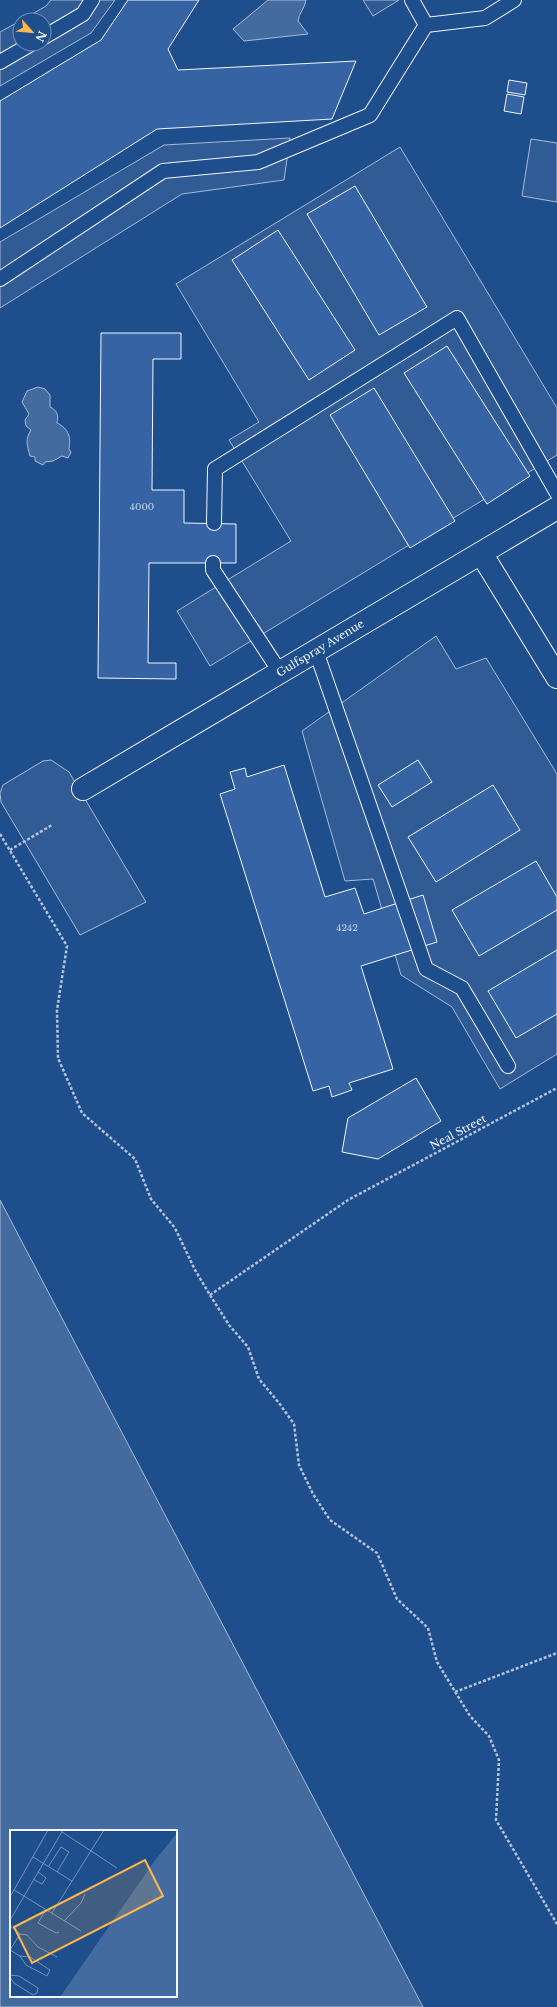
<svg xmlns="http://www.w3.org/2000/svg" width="557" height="2007" font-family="'Libre Baskerville',serif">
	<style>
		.built { fill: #305b95; stroke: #a8bbd7 }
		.water { fill: #446ba0; stroke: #a8bbd7; fill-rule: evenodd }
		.building { fill: #3563a3; stroke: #f2f6ff }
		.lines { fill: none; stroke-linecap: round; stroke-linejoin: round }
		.lane-casing { stroke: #f2f6ff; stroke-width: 16 }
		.street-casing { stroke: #f2f6ff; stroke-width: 24 }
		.path { stroke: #b3c4dc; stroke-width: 2.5; stroke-dasharray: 3 2; stroke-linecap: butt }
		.lane { stroke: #1f4e8c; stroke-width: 14 }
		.street { stroke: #1f4e8c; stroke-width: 22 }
		.labels { text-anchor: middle; stroke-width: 3; stroke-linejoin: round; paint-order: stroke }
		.number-label { font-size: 9px; fill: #c3d1e8 }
		.street-label { font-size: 11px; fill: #f2f6ff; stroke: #1f4e8c }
		.inset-road { fill: none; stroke: #7391ba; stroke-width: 1 }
		.view { fill: #ffb74d; fill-opacity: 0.15; stroke: #ffb74d; stroke-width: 2 }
		.inset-edge { fill: none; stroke: #f2f6ff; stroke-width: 2 }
	</style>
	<rect width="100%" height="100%" fill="#1f4e8c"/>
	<path class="built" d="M51,0H115L91,33L0,86V32L20,21V44H44V20H22L46,6Z
		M363,0H399L373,16Z
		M290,138L284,180L182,194L0,308V242L164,145Z
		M531,139L557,143V202L522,196Z
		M400,147L557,408V455L210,666L177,611L291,541L229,440L259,422L176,284Z
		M436,636L456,669L486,658L557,774V1054L500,1089L452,1007L401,975L373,879L345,881L302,731Z
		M51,760L69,772L146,902L80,935L1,802L0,793L3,785L43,761Z"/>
	<path class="water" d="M268,0H306C305,8 299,13 298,21L308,34L244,41L233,29Z
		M38,387L45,389L50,395V407C57,410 59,416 57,423C69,429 71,437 69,449L71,452L68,458L62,456L53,461L45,462L43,465L35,461V457L30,456C27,445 25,439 31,430L26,426L25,420L29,414L22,402L27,391Z
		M0,1200L423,2007H0ZM11,1831H176V1996H11Z"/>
	<path class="building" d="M128,0H199L168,49L178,70L356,61L332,119L157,129L0,228V101L101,40Z
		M509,80L527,83L525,95L507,92Z
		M507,94L524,97L521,114L504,111Z
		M355,186L427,307L379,335L307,214Z
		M278,230L355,350L309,380L232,260Z
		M101,333H181V359H153L152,490H184V523L236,524V563H149L148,663H176V679L98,678Z
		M447,346L530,476L487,504L404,373Z
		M374,388L455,521L410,548L330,415Z
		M418,760L432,782L392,807L378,785Z
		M284,765L325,897L355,888L364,914L423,895L437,942L361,966L393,1069L349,1083L352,1090L332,1097L329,1086L313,1091L220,794L235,789L230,772L245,768L247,777Z
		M493,785L520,830L436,882L408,837Z
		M536,861L557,897V910L479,956L452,910Z
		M557,950V1014L516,1038L488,991Z
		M416,1078L441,1121L378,1159L342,1152L348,1118Z"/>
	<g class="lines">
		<defs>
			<path id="lane" d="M426,25L485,18L514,0
				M44,37L83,14L92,0
				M0,62L31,44
				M0,279L163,171L258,162L370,115L426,25L412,0
				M214,523L215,469L457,318L557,493
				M213,563V570L280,672
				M316,651L426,969L462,988L508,1066"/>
			<path id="street" d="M481,553L557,677
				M83,789L557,508"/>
		</defs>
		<use href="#lane" class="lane-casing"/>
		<use href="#street" class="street-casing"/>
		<path class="path" d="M0,834L67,946L57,1010L58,1058L82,1113L135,1159L151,1199L175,1228L195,1270L210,1295L229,1325L248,1347L259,1379L279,1403L294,1424L299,1465L313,1494L330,1520L377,1553L397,1599L428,1628L437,1662L470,1716L489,1736L499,1760L496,1820L557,1924
			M10,850L52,825
			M210,1295L348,1200L557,1088
			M455,1692L557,1653"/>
		<use href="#lane" class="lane"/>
		<use href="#street" class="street"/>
	</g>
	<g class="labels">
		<g class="number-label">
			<text x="142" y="510">4000</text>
			<text x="347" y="931">4242</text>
		</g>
		<g class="street-label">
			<text transform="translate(320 648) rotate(-31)" y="4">Gulfspray Avenue</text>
			<text transform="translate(458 1132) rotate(-28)" y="4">Neal Street</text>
		</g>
	</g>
	<g transform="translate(10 1830)">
		<rect width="167" height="167" fill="#1f4e8c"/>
		<path d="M167,3V167H50L143,33Z" fill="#446ba0"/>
		<path class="inset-road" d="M52,2L107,38M23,27L62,51M38,37L51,17L59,22L47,42M23,49L32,54L36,48L28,42M4,60L71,101M0,67L38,0M36,79L28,93L46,103L49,102M42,83L94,0M0,90L53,0M54,91L71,73L75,64M0,96L10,104M0,120L10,126L16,135L37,146L40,140L20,127L10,126M0,120L10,104L17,105L28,117L47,127M0,145L9,146L28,158L27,163L23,165L4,153L0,147"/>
		<path class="view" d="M135,30L153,66L22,133L4,97Z"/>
		<rect width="167" height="167" class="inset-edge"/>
	</g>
	<g transform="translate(32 32) rotate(117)"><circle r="19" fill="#1f4e8c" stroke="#7391ba"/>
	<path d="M0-3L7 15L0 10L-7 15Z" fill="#ffb74d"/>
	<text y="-6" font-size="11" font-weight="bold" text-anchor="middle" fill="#f2f6ff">N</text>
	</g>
</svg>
